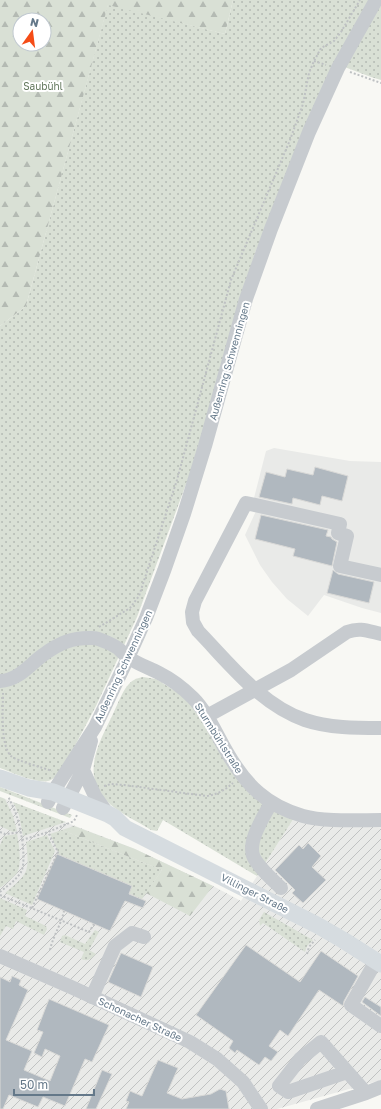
<svg xmlns="http://www.w3.org/2000/svg" width="381" height="1109" font-family="'Golos Text',sans-serif">
	<style>
		.built { fill: #e9eae8 }
		.industrial { fill: url(#industrial-furrows) }
		.grass { fill: url(#grass-dots) }
		.forest { fill: url(#forest-firs); fill-rule: evenodd }
		.building { fill: #b0b8bf; stroke: #d9d9d7 }
		.lines { fill: none; stroke-linecap: round; stroke-linejoin: round }
		.path { stroke: #bec1c3; stroke-width: 2; stroke-dasharray: 2 2; stroke-linecap: butt }
		.minor { stroke: #c7cbcf; stroke-width: 14 }
		.major { stroke: #d6dce0; stroke-width: 17 }
		.labels { text-anchor: middle; stroke-width: 4; stroke-linejoin: round; paint-order: stroke }
		.park-label { font-size: 10px; fill: #657a5f; stroke: #fff }
		.street-label { font-size: 10px; fill: #647889; stroke: #fff }
	</style>
	<defs>
		<pattern id="industrial-furrows" width="10" height="10" patternUnits="userSpaceOnUse"><rect width="10" height="10" fill="#e9eae8"/><path d="M-1 1l2-2M0 10L10 0M9 11l2-2" fill="none" stroke="#c0c2c2"/></pattern>
		<pattern id="grass-dots" width="8" height="8" patternUnits="userSpaceOnUse"><rect width="8" height="8" fill="#d9e0d5"/><path d="M2 2h.1M6 6h.1" fill="none" stroke="#b4bab3" stroke-width="1.8" stroke-linecap="round"/></pattern>
		<pattern id="forest-firs" width="22" height="20" patternUnits="userSpaceOnUse"><rect width="22" height="20" fill="#d9e0d5"/><path d="M5 1l3.5 6h-7zM16 11l3.5 6h-7z" fill="#b4bab3"/></pattern>
	</defs>
	<rect width="100%" height="100%" fill="#f8f8f4"/>
	<path class="built" d="M274,448L350,461L381,462V613L362,608L324,595L308,616L287,599L272,582L260,565L245,535L256,511L254,498L266,451Z"/>
	<path class="industrial" d="M0,797L135,849L213,886L241,901L294,818L381,817V1079L378,1081L277,1109H0Z"/>
	<path class="grass" d="M233,0H381V80L371,77L334,63L255,253L192,468L137,617L96,706L61,772C57,775 53,780 48,781C37,784 11,772 0,768V326L26,306L108,4L225,34Z
		M143,677L156,679L177,692L191,704L218,746L240,783L252,796L294,818L257,876L163,820L157,831L151,830C139,822 121,814 111,805C79,777 98,745 113,714C118,704 124,685 134,680C136,678 140,678 143,677Z
		M0,787L72,815L70,818L0,791Z
		M0,797L5,799L13,816L17,831L13,832L0,826Z
		M13,802L66,822L23,836L19,815Z
		M62,830L162,870L138,905L136,897L57,854L58,852L50,834Z
		M17,834C19,843 22,865 17,873C12,879 6,883 0,888V845L4,836Z
		M47,835L55,851L32,905L5,893C12,887 22,880 26,871C29,862 27,851 26,842Z
		M0,898L27,910L25,916L46,926L47,929L44,935L16,921L13,929L6,926L0,936Z
		M264,912L313,940L307,946L305,952L263,923L260,926L259,920Z
		M95,930L99,932L89,950L96,954C91,959 88,962 81,959L84,952L60,942L62,936L65,935L85,944Z"/>
	<path class="forest" d="M0,0H233L225,34L108,5L26,306L0,326ZM20,20H44V44H20Z
		M74,826L135,849L213,886L190,916L146,893L162,870L62,830Z"/>
	<path class="building" d="M315,467L348,476L342,501L322,496L320,505L293,498L292,504L259,497L266,472L285,477L287,469L313,475Z
		M261,515L328,530L326,536L331,537L332,539L337,542L332,566L293,556L295,549L255,539Z
		M333,570L338,574L374,582L369,603L327,593Z
		M308,843L321,856L312,867L326,880L303,903L292,893L295,890L275,870L299,845L303,849Z
		M57,854L132,886L129,894L146,901L143,908L125,901L110,931L37,899Z
		M246,945L300,982L321,951L358,976L344,1001L343,1006L319,990L288,1036L280,1030L269,1046L278,1052L271,1061L265,1057L259,1065L237,1050L235,1053L229,1048L233,1041L196,1015Z
		M121,953L153,967L141,997L108,982Z
		M12,976L21,980L19,985L28,990L6,1040L32,1051L24,1070L50,1081L60,1056L45,1049L42,1057L34,1053L43,1032L37,1030L49,999L109,1025L92,1062L85,1059L65,1106L43,1097L38,1107L9,1095L3,1109H0V977L10,982Z
		M365,997L381,1007V1016L362,1002Z
		M158,1060L178,1068L167,1093L182,1099L211,1094L220,1089L226,1091L229,1109H126L129,1102L126,1101L130,1091L142,1096Z
		M102,1070L112,1074L96,1109H86Z"/>
	<g class="lines">
		<path class="path" d="M314,61L326,65
			M350,72L381,83
			M99,627L130,608L139,596L177,480L231,280L290,140L303,104L309,73L314,61L321,48L334,41L341,32L360,0
			M3,693C3,708 0,745 11,756C17,761 44,768 52,771
			M104,786L111,784L124,785L206,796C217,795 225,790 233,783
			M0,832L5,834L21,832
			M22,840L48,832L74,821L77,815
			M0,892C7,886 18,879 22,870C26,857 21,829 17,817C15,810 11,803 8,796
			M0,895L89,932L94,924
			M32,908L58,852L48,832
			M50,950C53,936 61,925 64,911
			M307,954L309,947L315,940"/>
		<path class="minor" d="M381,575L340,566L347,536L338,533L340,524L246,503L195,601L192,612L193,622L198,631C230,664 261,705 305,720C329,728 356,728 381,728
			M0,681C19,680 29,665 43,655C59,643 73,637 93,638C99,638 116,646 120,650C123,653 126,656 129,658C138,664 149,668 159,673C171,679 183,688 193,698C208,713 217,736 228,754C246,785 267,806 303,816C324,822 358,820 381,820
			M207,716L291,670L347,632C360,627 368,631 381,634
			M83,770L95,796L108,814
			M48,802L53,792L95,727L128,658L146,618L164,571L184,514L205,446L246,299L271,229L309,132L338,68L376,0
			M271,803C264,816 246,843 254,858C260,869 272,879 281,888
			M63,808L83,770L91,741
			M0,956L71,987L190,1042L217,1059L243,1082L261,1109
			M376,961L351,1005L381,1026
			M92,997L115,946L132,933L144,937
			M347,1072L288,1092L279,1086L300,1059L321,1042L366,1093
			M317,1109L366,1093L381,1087"/>
		<path class="major" d="M0,778L29,788L53,792L108,814L115,818L125,828L317,925L343,940L381,964"/>
	</g>
	<g class="labels">
		<g class="park-label">
			<text x="43" y="90">Saubühl</text>
		</g>
		<g class="street-label">
			<text transform="translate(229 361) rotate(-74)" y="4">Außenring Schwenningen</text>
			<text transform="translate(123 666) rotate(-65)" y="4">Außenring Schwenningen</text>
			<text transform="translate(219 738) rotate(58)" y="4">Sturmbühlstraße</text>
			<text transform="translate(255 893) rotate(27)" y="4">Villinger Straße</text>
			<text transform="translate(140 1019) rotate(25)" y="4">Schonacher Straße</text>
		</g>
	</g>
	<g transform="translate(32 32) rotate(14)"><circle r="19" fill="#ffffff" stroke="#c1c9d0"/>
	<path d="M0-3L7 15L0 10L-7 15Z" fill="#f54c17"/>
	<text y="-6" font-size="11" font-weight="bold" text-anchor="middle" fill="#647889">N</text>
	</g>
	<path d="M14 1089v6h80v-6" fill="none" stroke="#647889" stroke-width="2"/>
	<text x="20" y="1089" font-size="12" fill="#647889" stroke="#ffffff" stroke-width="3" paint-order="stroke">50 m</text>
</svg>
